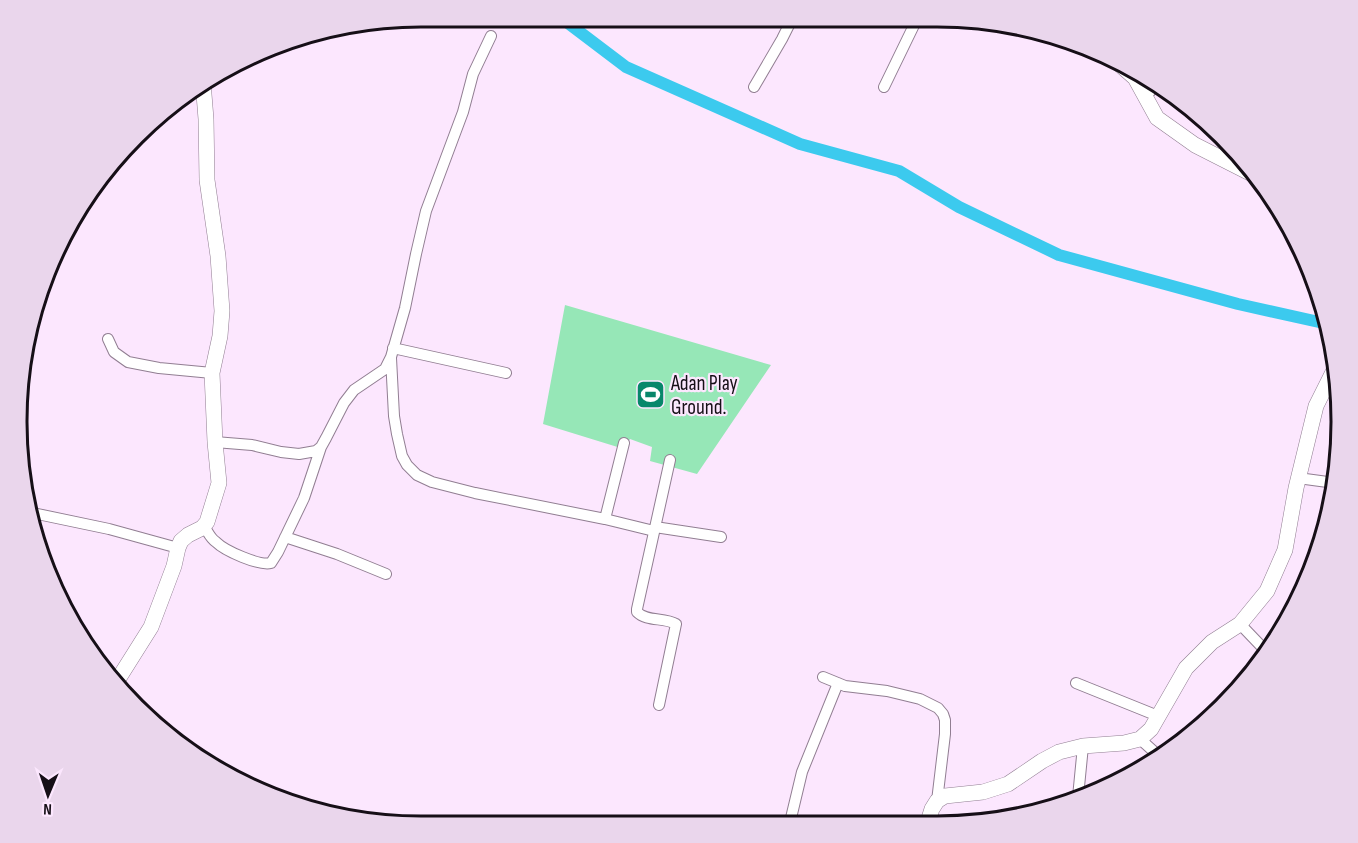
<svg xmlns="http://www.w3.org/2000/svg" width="1358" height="843" font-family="'Sofia Sans Condensed',sans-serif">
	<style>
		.park { fill: #96e7b7 }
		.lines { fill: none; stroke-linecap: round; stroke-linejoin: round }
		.canal { stroke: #3ccaee; stroke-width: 12 }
		.street-casing { stroke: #917e92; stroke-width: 12 }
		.secondary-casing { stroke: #917e92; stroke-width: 16 }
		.street { stroke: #fff; stroke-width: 10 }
		.secondary { stroke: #fff; stroke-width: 15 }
		.labels { text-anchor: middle; stroke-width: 4.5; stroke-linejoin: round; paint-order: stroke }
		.poi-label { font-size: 21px; fill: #160f17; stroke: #fce7fe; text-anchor: start }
		.rim { fill: none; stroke: #160f17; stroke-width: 3 }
	</style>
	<rect width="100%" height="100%" fill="#fce7fe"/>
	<path class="park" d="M565,305L771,365L697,474L650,461L652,447L630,439L624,449L543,424Z"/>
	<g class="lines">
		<path class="canal" d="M560,17L626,67L800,144L899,171L959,207L1059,255L1238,304L1328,324"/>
		<defs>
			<path id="street" d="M754,87L782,39L792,19
				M884,87L917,19
				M1145,98L1156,84
				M108,339L114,352L128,362L159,368L212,373
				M393,348L506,373
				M391,358L394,416L397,434L402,456L407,465L417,475L432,482L475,493L605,519L654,531
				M215,442L252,445L281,452L299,454L316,451L321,447L326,438L344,403L354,390L385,369L391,357L405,308L416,254L426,211L463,112L473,74L491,36
				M1298,478L1335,483
				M28,512L109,529L178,548
				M605,519L624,443
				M204,526C208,532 210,538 216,542C225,551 259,566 271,563L278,552L304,498L321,447
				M655,527L721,537
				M285,537L337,554L386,574
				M1240,624L1262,647L1266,654
				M823,677L845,686L887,691L920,699L938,708L943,714L945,720V734L937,801
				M1076,683L1158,716
				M659,705L676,624C664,617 647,622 637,612V609L670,460
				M1140,739L1160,757
				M1078,797L1083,746
				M791,818L802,772L838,683"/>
			<path id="secondary" d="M1118,63L1135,78L1157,118L1195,145L1256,176
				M117,681L151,627L174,566L178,548L181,541L188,535L202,528L207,522L219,483L215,442L212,373L220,336L222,311L218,256L207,180L206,119L203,82
				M927,825L932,809L937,801L945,796L983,792L1008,784L1042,761L1059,752L1083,746L1124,743L1140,739L1151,729L1186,668L1212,642L1240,624L1267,591L1285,550L1296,488L1316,406L1337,364"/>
		</defs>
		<use href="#street" class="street-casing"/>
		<use href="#secondary" class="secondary-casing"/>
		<use href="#street" class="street"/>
		<use href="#secondary" class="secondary"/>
	</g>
	<defs>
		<symbol id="stadium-square" viewBox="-11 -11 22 22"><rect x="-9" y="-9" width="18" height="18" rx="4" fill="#08876a" stroke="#fce7fe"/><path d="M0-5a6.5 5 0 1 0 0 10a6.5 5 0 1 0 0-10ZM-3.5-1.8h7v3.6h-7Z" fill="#fff"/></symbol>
	</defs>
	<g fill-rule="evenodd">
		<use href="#stadium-square" x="634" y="378" width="33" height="33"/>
	</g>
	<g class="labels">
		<g class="poi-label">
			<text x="671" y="390">Adan Play<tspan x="671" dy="24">Ground.</tspan></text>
		</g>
	</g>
	<path d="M0 0H1358V843H0ZM421 27H937A394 394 0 0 1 1331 421V422A394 394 0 0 1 937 816H421A394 394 0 0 1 27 422V421A394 394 0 0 1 421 27Z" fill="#ead6ec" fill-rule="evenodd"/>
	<path class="rim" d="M421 27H937A394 394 0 0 1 1331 421V422A394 394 0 0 1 937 816H421A394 394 0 0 1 27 422V421A394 394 0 0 1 421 27Z"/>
	<g transform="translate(48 795) rotate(182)" stroke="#fce7fe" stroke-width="4.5" paint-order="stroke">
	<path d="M0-4.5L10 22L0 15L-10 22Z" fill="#160f17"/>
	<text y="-9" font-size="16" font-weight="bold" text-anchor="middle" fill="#160f17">N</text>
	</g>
</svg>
